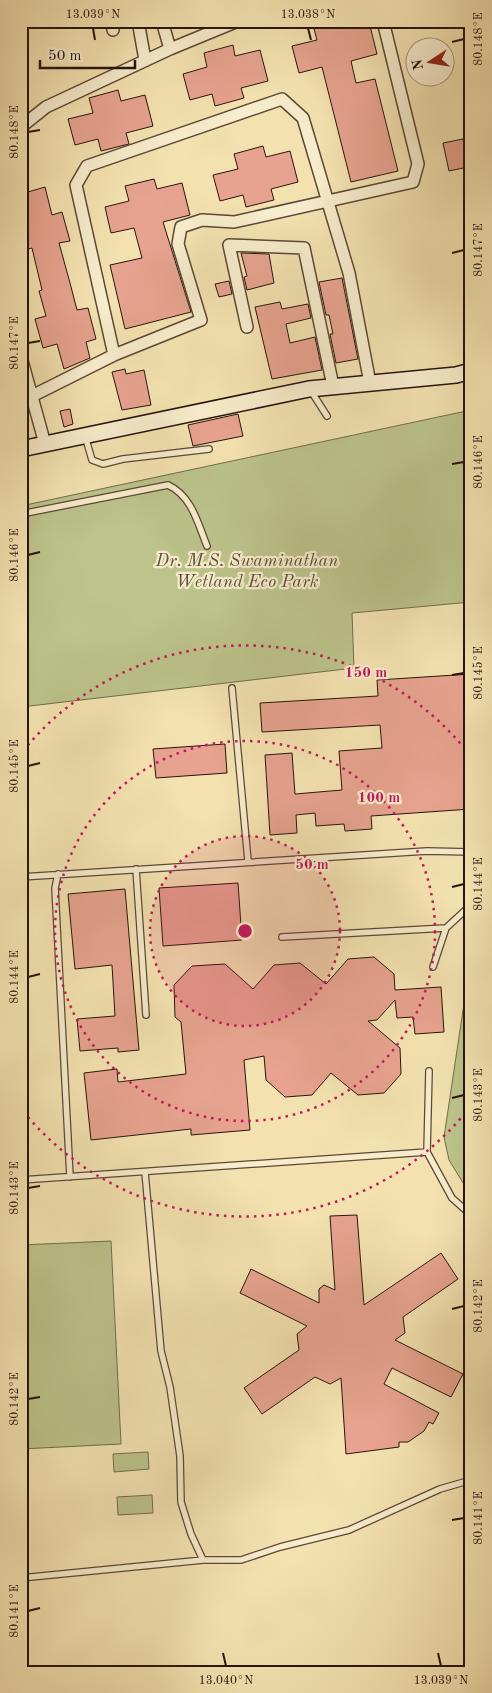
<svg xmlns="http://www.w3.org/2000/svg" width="492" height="1693" font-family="'Old Standard TT',serif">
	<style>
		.green { fill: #bcc38b; stroke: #726c4c }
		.building { fill: #e7a38f; stroke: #28140e }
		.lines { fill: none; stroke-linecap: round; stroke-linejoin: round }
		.lane-casing { stroke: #5b4836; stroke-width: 8 }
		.street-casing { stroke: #5b4836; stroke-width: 14 }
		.secondary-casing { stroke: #28140e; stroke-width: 18 }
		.lane { stroke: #f7eccc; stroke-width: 5.5 }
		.street { stroke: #f7eccc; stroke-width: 11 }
		.secondary { stroke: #f7eccc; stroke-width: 15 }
		.ticks { fill: none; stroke: #28140e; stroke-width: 2 }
		.ring { fill: none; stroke: #c2185b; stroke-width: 2.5; stroke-dasharray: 2.5 5 }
		.labels { text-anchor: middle; stroke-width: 4.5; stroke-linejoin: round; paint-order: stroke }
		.park-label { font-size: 18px; font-style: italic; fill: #5c513a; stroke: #f7eccc }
		.centre { fill: #c2185b; stroke: #f7eccc; stroke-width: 2.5 }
		.ring-label { font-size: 15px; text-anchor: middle; font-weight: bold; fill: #c2185b; stroke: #f7eccc; stroke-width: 4.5; stroke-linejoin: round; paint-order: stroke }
		.neatline { fill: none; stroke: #28140e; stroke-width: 2 }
		.ticks-label { font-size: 12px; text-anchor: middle; fill: #28140e }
	</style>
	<rect width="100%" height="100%" fill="#f3e2b0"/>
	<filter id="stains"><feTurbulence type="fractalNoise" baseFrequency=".004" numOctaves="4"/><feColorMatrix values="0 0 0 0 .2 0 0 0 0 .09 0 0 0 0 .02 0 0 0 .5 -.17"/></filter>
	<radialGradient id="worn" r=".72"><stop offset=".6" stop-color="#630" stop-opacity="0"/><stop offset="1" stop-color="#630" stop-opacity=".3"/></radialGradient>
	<path class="green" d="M471,410V602L352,613L354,668L21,707V506Z
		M471,957V1196L449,1160L444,1137Z
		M111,1241L121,1444L21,1449V1245Z
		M148,1452L149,1469L114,1472L113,1454Z
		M152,1495L153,1513L118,1515L117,1497Z"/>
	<path class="building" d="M328,21H343L345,28L369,22L377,54L351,61L356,83L375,79L398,171L351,182L322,67L299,73L292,46L317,40L313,25Z
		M233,45L235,56L260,50L268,81L241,88L244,98L215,106L212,94L190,100L183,74L207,67L204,53Z
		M118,90L121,101L145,95L153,126L126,133L129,144L101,151L98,139L75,145L68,119L93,113L89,98Z
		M463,139L468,167L449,171L443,143Z
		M263,146L266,157L290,151L298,182L271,189L274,200L246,207L243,195L220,201L213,175L238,169L234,154Z
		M154,179L157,189L182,183L190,215L163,222L191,312L125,329L110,265L142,258L134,228L111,233L105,207L129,201L125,186Z
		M45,187L52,215L62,212L70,241L59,243L70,283L77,310L88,308L96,339L86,342L90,358L64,369L57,344L43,348L35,319L46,316L39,291L42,290L32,248L21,251V194Z
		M241,253L269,254L274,283L247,290L244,277L247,276Z
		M342,278L358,359L336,363L330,334H333L329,315H326L319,282Z
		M229,281L232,294L219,297L215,284Z
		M280,302L282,309L308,304L311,318L286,324L290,343L315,337L322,370L272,379L255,307Z
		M125,369L126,374L144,370L151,405L122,410L112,372Z
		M70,409L73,424L64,427L60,411Z
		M238,414L243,436L193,446L188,425Z
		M471,674V809L371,816L372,829L345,831L344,824L316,826L315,813L296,815L297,833L270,835L265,755L292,753L295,794L342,790L339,751L382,748L380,725L262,732L260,703L378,696L377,680Z
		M225,744L227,773L156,778L153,749Z
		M238,883L242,940L163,946L159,888Z
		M125,889L139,1050L118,1052V1048L80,1051L77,1019L115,1016L112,965L75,969L68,894Z
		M374,957L394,974L395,990L441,987L444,1032L415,1034L413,1017L397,1018L395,1000L377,1020L368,1021L400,1048L401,1074L384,1093L358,1095L331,1073L312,1095L285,1097L266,1080L264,1056L244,1060L250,1130L191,1135V1129L91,1140L84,1073L117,1069L118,1082L186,1074L181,1022L175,1017L174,985L192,966L225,964L253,989L274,965L300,963L326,984L348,959Z
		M357,1215L364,1305L441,1253L458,1279L403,1317L405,1333L395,1340L463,1374L451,1397L392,1368L384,1384L439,1413L433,1424L429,1422L424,1431L408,1442H399V1447L346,1454L341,1378L330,1384L315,1377L262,1414L244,1388L299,1350L297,1334L307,1326L240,1293L251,1269L319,1303V1289L324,1285L335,1290L330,1216Z"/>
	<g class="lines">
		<defs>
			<path id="lane" d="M311,391L327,416
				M85,436L92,460L103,464L123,459L209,449
				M21,514L168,485C192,496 198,524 207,546
				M232,688L248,861
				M136,869L146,1015
				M58,874L55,888L70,1177
				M21,877L427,851L471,852
				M282,937L446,928
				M433,967L446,928L471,905
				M429,1071L427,1152L452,1198L471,1215
				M145,1172L161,1351L170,1387L180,1456L181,1502L191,1534L203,1560H241L280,1547L349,1530L440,1489L471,1480
				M21,1180L427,1152
				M471,1322L467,1346L471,1487
				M21,1578L203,1560"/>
			<path id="street" d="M112,21L113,30
				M138,21L145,60
				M162,21L170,49
				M21,127L46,107L170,49L238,21
				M247,327L229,245L304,248L333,386
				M114,355L76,185L87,166L282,99L303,118L349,273L370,383
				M21,357L45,444
				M32,396L114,355L201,320L178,244L181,227L202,220L234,222L413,182L418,164L383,21"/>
			<path id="secondary" d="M21,449L309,389L456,375L471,371"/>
		</defs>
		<use href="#lane" class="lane-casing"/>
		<use href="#street" class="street-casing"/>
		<use href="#secondary" class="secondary-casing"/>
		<use href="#lane" class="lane"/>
		<use href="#street" class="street"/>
		<use href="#secondary" class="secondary"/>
	</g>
	<path class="ticks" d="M93,28L95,40M308,28L311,40M452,42L464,39M28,132L40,130M452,253L464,250M28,343L40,341M452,464L464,462M28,555L40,552M452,675L464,673M28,766L40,763M452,887L464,884M28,977L40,974M452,1098L464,1095M28,1188L40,1186M452,1309L464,1306M28,1399L40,1397M452,1520L464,1518M28,1611L40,1608M223,1653L226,1666M438,1653L441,1666"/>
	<circle cx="245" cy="931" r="95" fill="#c2185b" fill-opacity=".12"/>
	<g class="ring">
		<circle cx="245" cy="931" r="95"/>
		<circle cx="245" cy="931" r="190"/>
		<path d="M470 1107A286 286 0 0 1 23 1111M23 751A286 286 0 0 1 470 755"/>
	</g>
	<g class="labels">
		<g class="park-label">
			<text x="247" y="566">Dr. M.S. Swaminathan<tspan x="247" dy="21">Wetland Eco Park</tspan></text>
		</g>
	</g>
	<circle cx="245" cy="931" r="8" class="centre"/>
	<g class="ring-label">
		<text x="366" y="677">150 m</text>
		<text x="379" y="802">100 m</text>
		<text x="312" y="869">50 m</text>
	</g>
	<rect width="492" height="1693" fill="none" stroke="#f3e2b0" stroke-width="55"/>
	<g transform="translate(430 62) rotate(258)"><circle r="24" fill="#f7eccc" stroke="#a49680"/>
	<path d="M0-4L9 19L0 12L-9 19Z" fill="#8f2418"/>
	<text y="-8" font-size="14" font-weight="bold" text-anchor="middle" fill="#28140e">N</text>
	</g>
	<path d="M40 60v8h95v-8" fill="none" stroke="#28140e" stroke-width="2.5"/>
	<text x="48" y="60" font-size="15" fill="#28140e" stroke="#f7eccc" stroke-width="4" paint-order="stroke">50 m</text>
	<rect x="28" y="28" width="436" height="1638" class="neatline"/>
	<g class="ticks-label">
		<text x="93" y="18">13.039°N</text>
		<text x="308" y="18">13.038°N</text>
		<text transform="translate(478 39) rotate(-90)" y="4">80.148°E</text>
		<text transform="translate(14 132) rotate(-90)" y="4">80.148°E</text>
		<text transform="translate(478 250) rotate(-90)" y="4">80.147°E</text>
		<text transform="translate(14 343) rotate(-90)" y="4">80.147°E</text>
		<text transform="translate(478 462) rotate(-90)" y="4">80.146°E</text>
		<text transform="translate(14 555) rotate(-90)" y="4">80.146°E</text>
		<text transform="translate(478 673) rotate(-90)" y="4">80.145°E</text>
		<text transform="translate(14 766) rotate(-90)" y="4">80.145°E</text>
		<text transform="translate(478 884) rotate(-90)" y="4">80.144°E</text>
		<text transform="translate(14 977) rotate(-90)" y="4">80.144°E</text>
		<text transform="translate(478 1095) rotate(-90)" y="4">80.143°E</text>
		<text transform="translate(14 1188) rotate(-90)" y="4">80.143°E</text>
		<text transform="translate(478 1306) rotate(-90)" y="4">80.142°E</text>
		<text transform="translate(14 1399) rotate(-90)" y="4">80.142°E</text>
		<text transform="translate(478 1518) rotate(-90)" y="4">80.141°E</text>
		<text transform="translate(14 1611) rotate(-90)" y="4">80.141°E</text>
		<text x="226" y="1684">13.040°N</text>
		<text x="441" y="1684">13.039°N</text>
	</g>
	<rect width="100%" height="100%" filter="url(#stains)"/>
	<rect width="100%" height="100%" fill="url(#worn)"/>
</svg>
